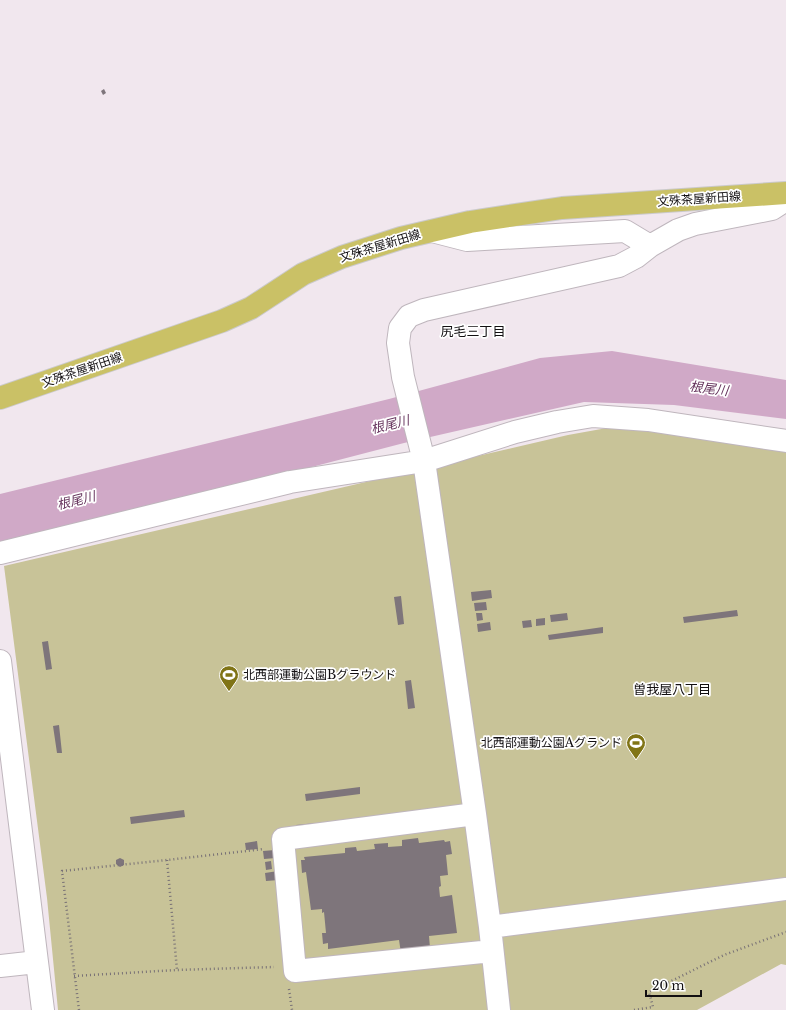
<svg xmlns="http://www.w3.org/2000/svg" width="786" height="1010" font-family="'Libre Baskerville','Noto Sans JP',serif">
	<style>
		.green { fill: #c8c398 }
		.water { fill: #d0a9c7 }
		.building { fill: #7e757b }
		.lines { fill: none; stroke-linecap: round; stroke-linejoin: round }
		.minor-casing { stroke: #bfb6bd; stroke-width: 24 }
		.major-casing { stroke: #cbcacb; stroke-width: 24 }
		.path { stroke: #787176; stroke-width: 2.5; stroke-dasharray: 1 3; stroke-linecap: butt }
		.minor { stroke: #fff; stroke-width: 22 }
		.major { stroke: #cac166; stroke-width: 22 }
		.labels { text-anchor: middle; stroke-width: 3.5; stroke-linejoin: round; paint-order: stroke }
		.street-label { font-size: 12px; fill: #120f11; stroke: #fff }
		.poi-label { font-size: 12px; fill: #120f11; stroke: #fff; text-anchor: start }
		.neighbourhood-label { font-size: 13px; fill: #120f11; stroke: #fff }
		.water-label { font-size: 13px; font-style: italic; fill: #65335c; stroke: #fff }
	</style>
	<rect width="100%" height="100%" fill="#f1e7ee"/>
	<path class="green" d="M618,426L786,452V965L781,964L697,1010H58L47,898L4,566L568,435Z"/>
	<path class="water" d="M612,351L786,380V419L674,405L584,402L404,443L0,548V494L389,399L540,358Z"/>
	<path class="building" d="M104,89L106,93L103,95L101,91Z
		M491,590L492,598L472,601L471,592Z
		M401,596L404,624L398,625L394,597Z
		M486,602L487,610L475,611L474,603Z
		M737,610L738,616L684,623L683,617Z
		M476,613H482L483,620L477,621Z
		M567,613L568,620L551,622L550,615Z
		M545,618V625L536,626V619Z
		M531,620L532,627L523,628L522,621Z
		M490,622L491,630L478,632L477,624Z
		M603,627V633L549,640L548,635Z
		M48,641L52,669L46,670L42,642Z
		M411,680L415,708L408,709L405,681Z
		M59,725L62,753H57L53,726Z
		M360,787V794L306,801L305,794Z
		M184,810L185,817L131,824L130,817Z
		M316,823V829L297,832L296,825Z
		M418,838L419,843L444,840L445,842L450,841L452,854L446,855L448,875L440,876L441,886L439,887L440,897L452,895L457,933L429,936L430,948L401,953L399,940L328,949V943L323,944L322,933H326L324,912L322,913V909L311,910L306,872L302,873L301,860H305L304,857L345,853V848L356,847L357,851L375,849L374,844L388,843V847L402,846V840Z
		M257,841L258,849L246,850L245,843Z
		M275,850L276,858L264,859L263,851Z
		M120,858L124,860V865L120,867L116,864V860Z
		M271,861L272,869L266,870L265,862Z
		M278,871L279,880L266,881L265,873Z"/>
	<g class="lines">
		<defs>
			<path id="minor" d="M432,231L467,240L625,231L650,246
				M0,553L290,482L424,461L515,432L557,422L593,416L648,420L786,441
				M0,661L37,962L43,1010
				M475,814L283,839L295,971L492,951
				M490,927L786,889
				M0,966L37,962
				M499,1010L490,927L475,814L424,461L403,377L398,343L400,328L409,316L424,310L619,266L636,257L650,246L678,230L695,224L772,209L786,200"/>
			<path id="major" d="M0,398L222,321L251,308L303,274L342,257L401,238L470,222L562,208L786,193"/>
		</defs>
		<use href="#minor" class="minor-casing"/>
		<use href="#major" class="major-casing"/>
		<path class="path" d="M167,860L177,970
			M74,976L177,970L274,967
			M289,989L292,1010
			M79,1010L62,871L167,860L264,849
			M634,1010L653,1007L649,992L724,955L786,932"/>
		<use href="#minor" class="minor"/>
		<use href="#major" class="major"/>
	</g>
	<defs>
		<symbol id="stadium-pin" viewBox="-11 -11 22 30"><path d="M0 17L-7.5 6A9.5 9.5 0 1 1 7.5 6Z" fill="#807416" stroke="#fff"/><path d="M0-5a6.5 5 0 1 0 0 10a6.5 5 0 1 0 0-10ZM-3.5-1.8h7v3.6h-7Z" fill="#fff"/></symbol>
	</defs>
	<g fill-rule="evenodd">
		<use href="#stadium-pin" x="218" y="664" width="22" height="30"/>
		<use href="#stadium-pin" x="625" y="732" width="22" height="30"/>
	</g>
	<g class="labels">
		<g class="street-label">
			<text transform="translate(699 199) rotate(-4)" y="4">文殊茶屋新田線</text>
			<text transform="translate(380 246) rotate(-17)" y="4">文殊茶屋新田線</text>
			<text transform="translate(82 370) rotate(-19)" y="4">文殊茶屋新田線</text>
		</g>
		<g class="poi-label">
			<text x="243" y="679">北西部運動公園Bグラウンド</text>
			<text x="622" y="747" text-anchor="end">北西部運動公園Aグランド</text>
		</g>
		<g class="neighbourhood-label">
			<text x="473" y="336">尻毛三丁目</text>
			<text x="672" y="694">曽我屋八丁目</text>
		</g>
		<g class="water-label">
			<text transform="translate(709 388) rotate(7)" y="5">根尾川</text>
			<text transform="translate(390 424) rotate(-14)" y="5">根尾川</text>
			<text transform="translate(76 500) rotate(-14)" y="5">根尾川</text>
		</g>
	</g>
	<path d="M646 990v6h55v-6" fill="none" stroke="#120f11" stroke-width="2"/>
	<text x="652" y="990" font-size="12" fill="#120f11" stroke="#ffffff" stroke-width="3" paint-order="stroke">20 m</text>
</svg>
